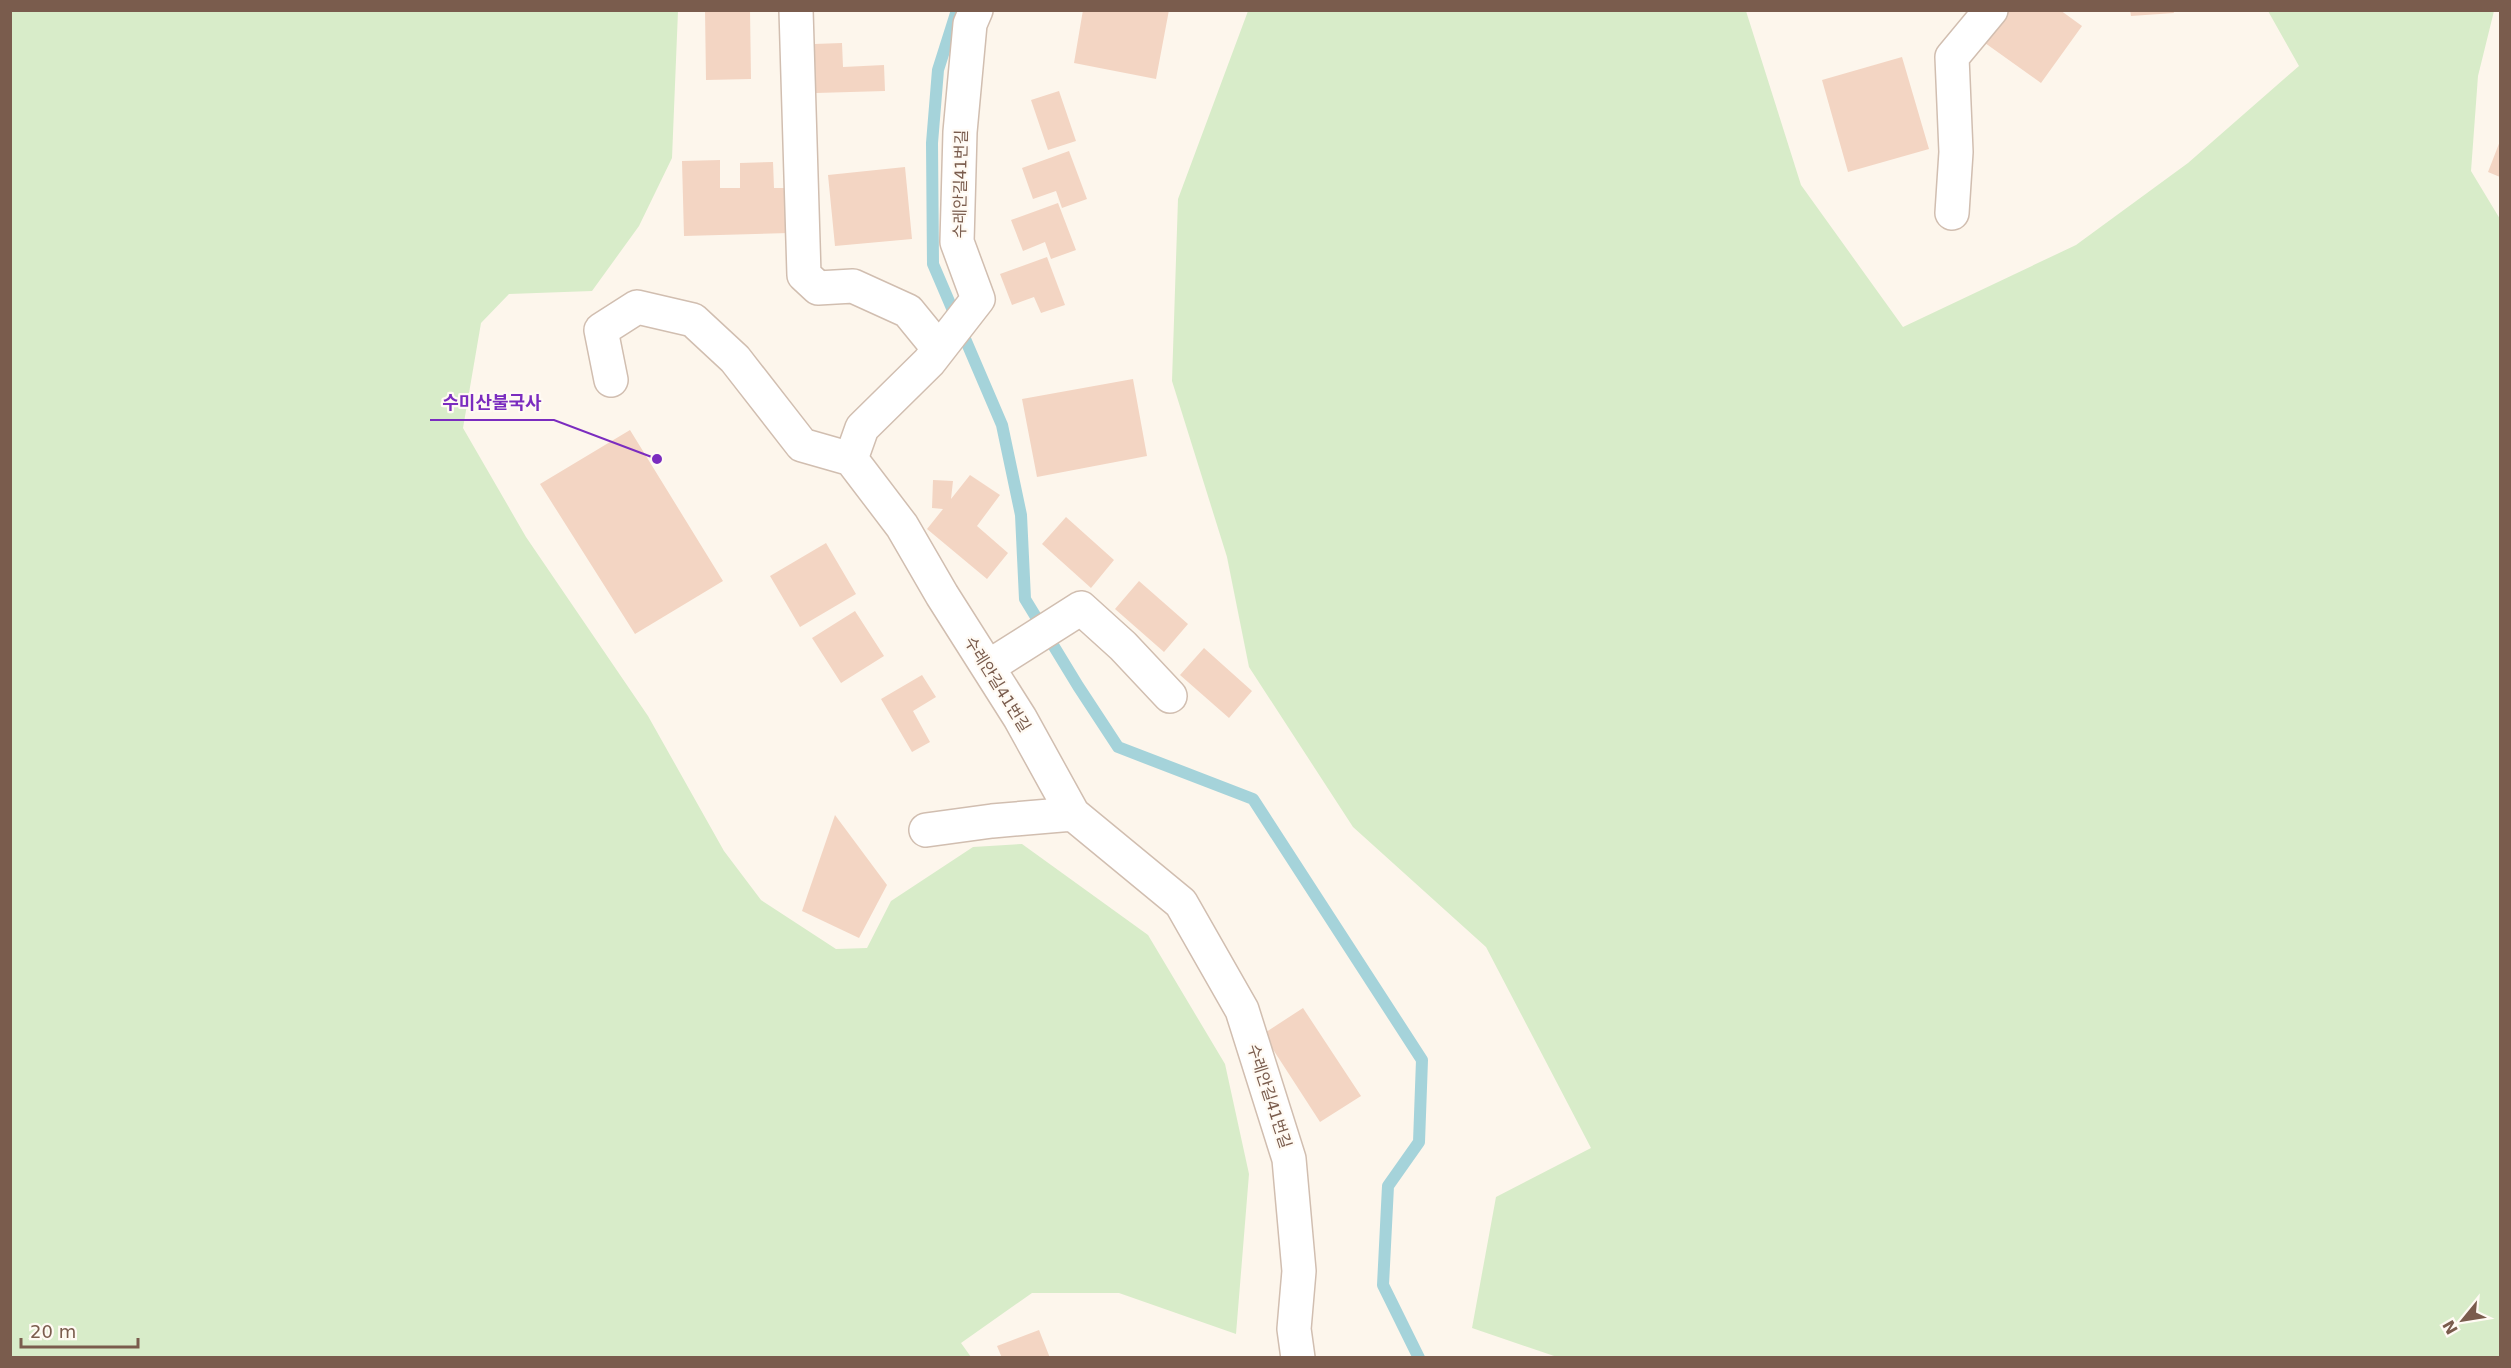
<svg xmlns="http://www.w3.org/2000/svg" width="2511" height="1368" font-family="'DejaVu Sans','Noto Sans KR',sans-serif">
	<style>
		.green { fill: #d8ecc9 }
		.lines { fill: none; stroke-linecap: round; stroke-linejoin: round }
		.stream { stroke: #a5d3da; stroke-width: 12 }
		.building { fill: #f3d5c3 }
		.minor-casing { stroke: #d1beb0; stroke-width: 36 }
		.minor { stroke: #fff; stroke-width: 33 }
		.labels { text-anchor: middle; stroke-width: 4.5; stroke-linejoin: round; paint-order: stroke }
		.street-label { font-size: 16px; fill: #7a5c4d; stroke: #fffaf3 }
		.leader { fill: none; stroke: #7b2cbf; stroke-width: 2 }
		.callout-dot { fill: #7b2cbf; stroke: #fffaf3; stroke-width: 2 }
		.callout-label { font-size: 18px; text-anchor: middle; font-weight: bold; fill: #7b2cbf; stroke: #fffaf3; stroke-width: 4.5; stroke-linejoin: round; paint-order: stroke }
	</style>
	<rect width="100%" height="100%" fill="#fdf6ec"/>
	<path class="green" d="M10,11H678L672,158L639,226L592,291L509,294L481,323L463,428L526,537L648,716L724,851L761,900L836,949L867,948L891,901L973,847L1022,844L1148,935L1225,1064L1249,1174L1236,1334L1119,1293H1032L961,1343L971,1357H11Z
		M1248,11H1746L1801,185L1903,327L2076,245L2188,163L2299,66L2268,11H2494L2478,76L2471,171L2500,219V1357L1560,1358L1472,1328L1496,1197L1591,1148L1486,947L1353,827L1249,667L1227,557L1172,381L1178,199Z"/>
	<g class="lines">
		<path class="stream" d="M957,10L938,70L932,143L933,264L1002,425L1021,515L1025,599L1078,686L1118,747L1253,799L1422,1060L1419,1142L1388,1186L1383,1285L1419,1358"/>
	</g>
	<path class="building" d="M705,10H750L751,79L706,80Z
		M1083,10H1169L1156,79L1074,63Z
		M2008,10H2060L2082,26L2041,83L1985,43Z
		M2130,10H2173L2174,13L2131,16Z
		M842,43L843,67L884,65L885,91L816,93L814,44Z
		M1902,57L1929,149L1848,172L1822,80Z
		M1059,91L1076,141L1048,150L1031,100Z
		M2500,141V177L2488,172Z
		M1069,151L1087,199L1062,208L1056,191L1033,199L1022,168Z
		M720,160V188H740V163L773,162L774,188H788L789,233L684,236L682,161Z
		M905,167L912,239L835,246L828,175Z
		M1058,203L1076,250L1051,259L1045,242L1023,251L1011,220Z
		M1047,257L1065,305L1041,313L1034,297L1012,305L1000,274Z
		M1133,379L1147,456L1037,477L1022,399Z
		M630,430L723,581L635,634L540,484Z
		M970,475L1000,495L977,526L1008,553L987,579L927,529L943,509L932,508L933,480L953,481L951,499Z
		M1066,517L1114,560L1091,588L1042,544Z
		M826,543L856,594L800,627L770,576Z
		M1139,581L1188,624L1164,652L1115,609Z
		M855,611L884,656L841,683L812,638Z
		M1204,648L1252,691L1229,718L1180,675Z
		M922,675L936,697L913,711L930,742L912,752L881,699Z
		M835,815L887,885L859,938L802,911Z
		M1303,1008L1361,1096L1320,1122L1263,1034Z
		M1039,1330L1050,1358H1002L997,1346Z"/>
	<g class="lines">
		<defs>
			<path id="minor" d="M796,10L804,275L818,288L853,286L908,311L939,349
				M976,10L970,24L960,132L957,242L978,299L929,362L862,428L851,459L902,526L942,595L1020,718L1073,814L1181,903L1242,1010L1289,1159L1299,1271L1294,1329L1298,1358
				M1952,213L1956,152L1952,57L1991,10
				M611,380L601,330L637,307L693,320L735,359L802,445L851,459
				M988,667L1081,608L1123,646L1170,696
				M926,830L992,821L1073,814"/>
		</defs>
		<use href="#minor" class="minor-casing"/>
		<use href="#minor" class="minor"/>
	</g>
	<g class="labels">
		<g class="street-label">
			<text transform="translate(960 184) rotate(-89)" y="6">수레안길41번길</text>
			<text transform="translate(998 684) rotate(58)" y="6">수레안길41번길</text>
			<text transform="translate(1270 1096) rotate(72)" y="6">수레안길41번길</text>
		</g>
	</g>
	<path class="leader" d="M657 459L554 420H430"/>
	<circle class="callout-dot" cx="657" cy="459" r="6"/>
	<g class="callout-label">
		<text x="492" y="409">수미산불국사</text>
	</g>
	<rect width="2511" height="1368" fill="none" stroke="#7a5c4d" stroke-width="24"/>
	<g transform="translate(2463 1320) rotate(240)" stroke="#fffaf3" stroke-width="4.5" paint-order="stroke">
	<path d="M0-4.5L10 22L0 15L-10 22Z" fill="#7a5c4d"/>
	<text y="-9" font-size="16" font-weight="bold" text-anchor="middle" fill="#7a5c4d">N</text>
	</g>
	<path d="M21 1338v9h117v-9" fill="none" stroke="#7a5c4d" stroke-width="3"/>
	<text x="30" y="1338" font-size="18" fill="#7a5c4d" stroke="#fffaf3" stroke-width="4.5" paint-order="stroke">20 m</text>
</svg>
